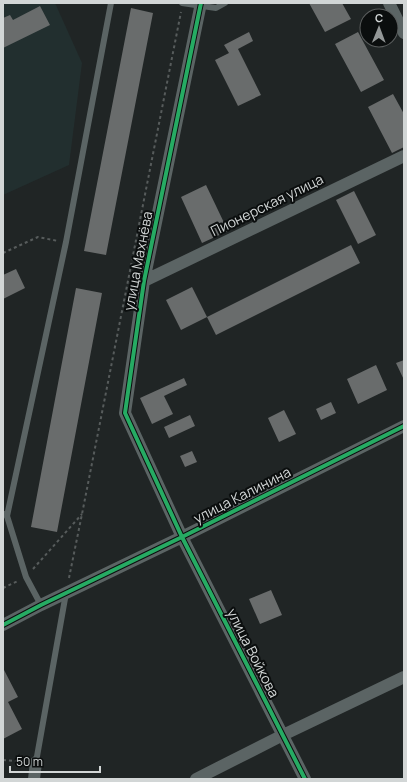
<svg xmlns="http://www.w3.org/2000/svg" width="407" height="782" font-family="Manrope,sans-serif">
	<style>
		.built { fill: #222f2f }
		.building { fill: #696c6c }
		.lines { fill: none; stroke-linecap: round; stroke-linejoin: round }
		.path { stroke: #575c5c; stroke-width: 2; stroke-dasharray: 3 3; stroke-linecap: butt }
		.lane { stroke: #5b6464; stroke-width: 6 }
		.street { stroke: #5b6464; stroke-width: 12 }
		.cycleway-casing { stroke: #0b0e0e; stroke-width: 6 }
		.cycleway { stroke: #26ab63; stroke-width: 4 }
		.labels { text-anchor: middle; stroke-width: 4; stroke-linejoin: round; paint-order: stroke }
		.street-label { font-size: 14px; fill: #d2d6d6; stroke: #0b0e0e }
	</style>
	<rect width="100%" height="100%" fill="#202525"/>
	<path class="built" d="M3,3H55L82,63L69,165L3,195Z"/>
	<path class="building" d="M309,3H342L351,19L325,32Z
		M40,6L50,25L3,48V18L10,15L13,20Z
		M131,8L153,13L106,255L84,251Z
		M249,32L253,41L238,49L261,95L238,106L215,60L229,53L224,45Z
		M358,32L384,80L361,92L335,44Z
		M393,94L404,114V147L392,153L368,107Z
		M206,185L228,231L202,243L181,197Z
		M354,191L376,235L358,244L336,200Z
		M351,245L360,263L216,335L207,317Z
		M16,269L25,288L3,299V275Z
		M192,287L207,317L181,330L166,300Z
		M76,288L102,293L57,532L31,527Z
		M404,360V380L396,363Z
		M376,365L387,390L358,404L347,379Z
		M184,378L187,385L164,396L173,414L152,424L140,398Z
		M331,402L336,413L321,420L316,409Z
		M284,410L296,434L279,442L268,418Z
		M190,415L195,426L169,438L164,427Z
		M192,451L197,462L185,467L180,456Z
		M271,590L282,615L260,624L249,599Z
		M3,668L18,697L8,702L22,729L3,739Z"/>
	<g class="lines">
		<path class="path" d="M3,253L38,237L58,241
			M33,569L82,514
			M69,578L82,514L181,12
			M3,588L18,581
			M3,760L25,762"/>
		<path class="lane" d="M182,3L216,8L225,3
			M4,514L7,516L26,577L41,605
			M7,516L66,242L111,3
			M36,762L66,593"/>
		<path class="street" d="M201,3L144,281L125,413L182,537L305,779
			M389,3L404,33
			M144,281L404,156
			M3,625L41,605L182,537L404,426
			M34,779L36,762
			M196,779L283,735L404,677"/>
		<defs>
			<path id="cycleway" d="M201,3L144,281L125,413L182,537L305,779
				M3,625L41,605L182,537L404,426"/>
		</defs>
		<use href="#cycleway" class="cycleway-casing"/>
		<use href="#cycleway" class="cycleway"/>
	</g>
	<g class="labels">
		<g class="street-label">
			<text transform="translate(267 205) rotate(-26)" y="5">Пионерская улица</text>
			<text transform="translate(138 261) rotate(-79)" y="5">улица Махнёва</text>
			<text transform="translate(242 495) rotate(-27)" y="5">улица Калинина</text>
			<text transform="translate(253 653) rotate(63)" y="5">улица Войкова</text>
		</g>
	</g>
	<rect width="407" height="782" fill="none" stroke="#d2d6d6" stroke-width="8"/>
	<g transform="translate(379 28) rotate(1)"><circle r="19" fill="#0b0e0e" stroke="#5b5e5e"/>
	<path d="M0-3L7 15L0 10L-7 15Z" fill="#949898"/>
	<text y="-6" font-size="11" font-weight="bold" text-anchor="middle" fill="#d2d6d6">С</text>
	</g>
	<path d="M10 766v6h90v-6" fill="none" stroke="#d2d6d6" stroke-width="2"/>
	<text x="16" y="766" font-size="12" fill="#d2d6d6" stroke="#0b0e0e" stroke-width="3" paint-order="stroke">50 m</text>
</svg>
